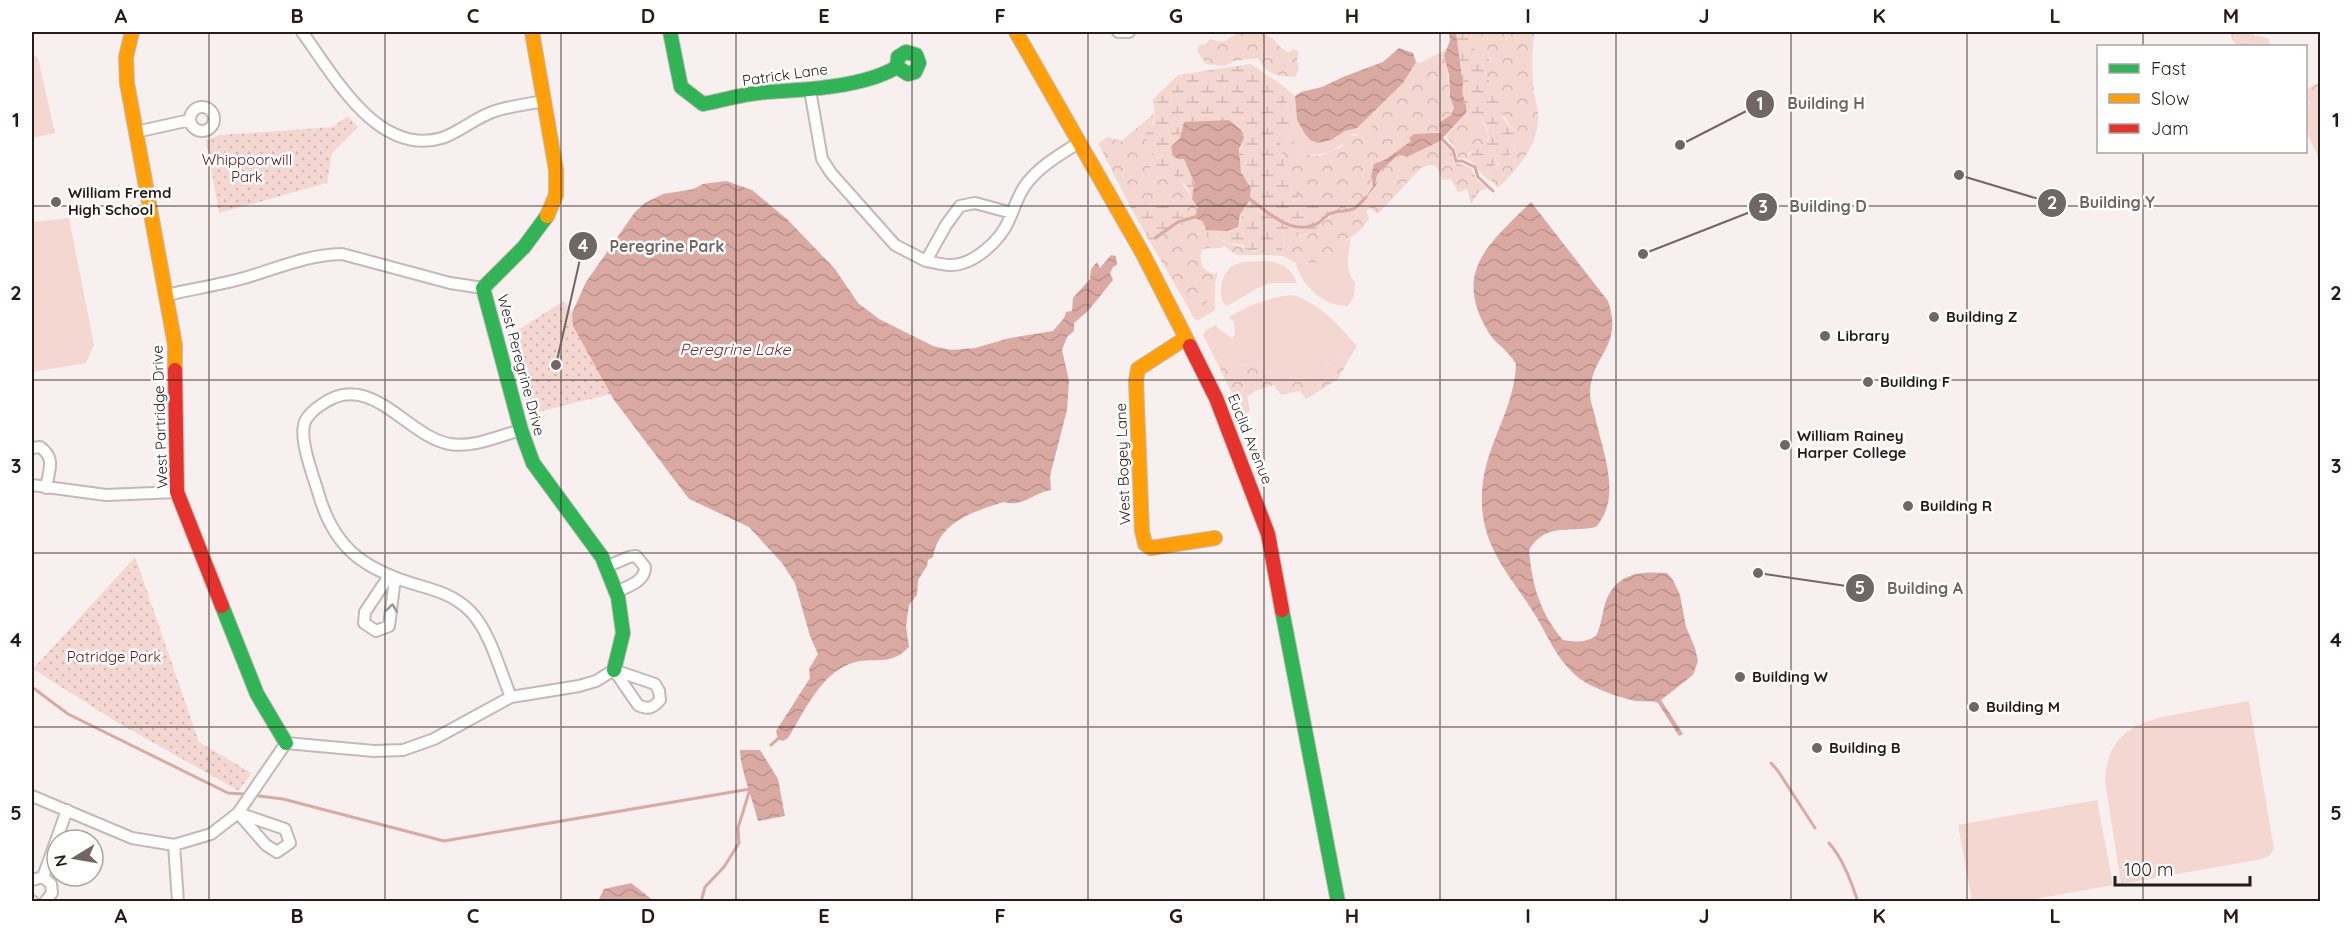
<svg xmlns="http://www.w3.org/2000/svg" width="2352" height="933" font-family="Quicksand,sans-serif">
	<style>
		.green { fill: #f5d7d2 }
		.forest { fill: url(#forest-crowns) }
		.wetland { fill: url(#wetland-marsh) }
		.park { fill: url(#park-dots) }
		.water { fill: url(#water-waves) }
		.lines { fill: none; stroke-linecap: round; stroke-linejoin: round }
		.stream { stroke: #d9a9a2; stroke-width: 3 }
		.street-casing { stroke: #c3b9b7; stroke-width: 14 }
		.fast-casing { stroke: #c3b9b7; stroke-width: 16 }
		.slow-casing { stroke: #c3b9b7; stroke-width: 16 }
		.jam-casing { stroke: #c3b9b7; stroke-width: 16 }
		.street { stroke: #fefdfd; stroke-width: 10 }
		.fast { stroke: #30b455; stroke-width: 14 }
		.slow { stroke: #ff9f0a; stroke-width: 14 }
		.jam { stroke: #e5322d; stroke-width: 14 }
		.oneway { stroke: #9d9796 }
		.grid { fill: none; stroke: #271b19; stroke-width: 1.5; stroke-opacity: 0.55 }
		.poi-dot { fill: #706664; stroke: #fff; stroke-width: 2 }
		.labels { text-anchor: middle; stroke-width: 5; stroke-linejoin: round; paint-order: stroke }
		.street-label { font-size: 15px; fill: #271b19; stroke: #fff }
		.park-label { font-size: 15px; fill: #631410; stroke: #fff }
		.poi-label { font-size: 15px; font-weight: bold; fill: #271b19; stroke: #fff; text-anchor: start }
		.water-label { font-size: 16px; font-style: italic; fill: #7b2b24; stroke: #fff }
		.leader { fill: none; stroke: #706664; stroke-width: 2 }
		.callout-dot { fill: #706664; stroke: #fff; stroke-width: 2 }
		.mark-label { font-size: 18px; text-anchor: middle; font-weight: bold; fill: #fff }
		.callout-label { font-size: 16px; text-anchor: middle; font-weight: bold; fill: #706664; stroke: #fff; stroke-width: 5; stroke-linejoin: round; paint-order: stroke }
		.neatline { fill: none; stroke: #271b19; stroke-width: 2 }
		.grid-label { font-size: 20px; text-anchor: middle; font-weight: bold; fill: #271b19 }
	</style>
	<defs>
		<pattern id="forest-crowns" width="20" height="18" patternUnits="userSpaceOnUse" patternTransform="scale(1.5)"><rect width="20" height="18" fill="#f5d7d2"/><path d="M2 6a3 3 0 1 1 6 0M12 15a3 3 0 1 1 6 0" fill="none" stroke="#d2b8b4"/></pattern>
		<pattern id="wetland-marsh" width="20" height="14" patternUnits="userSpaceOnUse" patternTransform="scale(1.5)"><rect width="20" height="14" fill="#f5d7d2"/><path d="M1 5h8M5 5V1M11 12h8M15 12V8" fill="none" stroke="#d2b8b4"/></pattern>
		<pattern id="park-dots" width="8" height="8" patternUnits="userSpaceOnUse" patternTransform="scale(1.5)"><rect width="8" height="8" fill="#f5d7d2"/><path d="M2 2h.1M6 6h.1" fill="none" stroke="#d2b8b4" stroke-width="1.8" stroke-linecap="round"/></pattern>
		<pattern id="water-waves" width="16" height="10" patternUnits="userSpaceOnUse" patternTransform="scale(1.5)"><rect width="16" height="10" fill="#d9a9a2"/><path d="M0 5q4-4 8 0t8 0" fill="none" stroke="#ba918b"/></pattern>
	</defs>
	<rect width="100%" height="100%" fill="#f8f0ef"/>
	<path class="green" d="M32,54L38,58L55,133L32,138Z
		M1283,86L1295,96L1297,120L1331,140L1345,131L1357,128L1372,112L1376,122L1373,132L1364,135L1353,134C1338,151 1323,157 1300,154L1291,137L1292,126Z
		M2306,101L2310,104H2320V161L2306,131Z
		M69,218L94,345L86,363L32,372V222Z
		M1351,239C1348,255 1344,269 1355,282L1354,297L1348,306C1325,307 1301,286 1296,263L1312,262L1341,242Z
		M1268,261C1284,264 1291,268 1297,283H1272L1258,288L1227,306L1224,304C1218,293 1221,272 1234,265C1243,260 1258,262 1268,261Z
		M1218,272L1215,284V310L1199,320L1194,319L1184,300L1197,307L1211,293L1213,274Z
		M1293,295C1322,305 1336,323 1357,346L1349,359C1334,354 1323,369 1313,378C1291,380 1271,376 1253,363L1235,367L1218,353L1213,355L1203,335L1206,330L1216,325L1220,330L1232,338L1235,335L1234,322L1229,317C1250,305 1268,297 1293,295Z
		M2249,701L2274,849L2269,856L2262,859L2121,884L2105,781C2107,727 2146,719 2189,712C2209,708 2229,704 2249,701Z
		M2097,800L2113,885L2023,901H1972L1958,825Z"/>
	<path class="forest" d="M1482,32H1535C1531,51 1532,73 1534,93C1536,102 1539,112 1538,121C1536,148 1517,170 1498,188L1492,182L1489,175L1493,167L1508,161L1509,155L1515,149L1513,135L1515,132C1505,118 1495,104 1488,89L1490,81L1485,73L1491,59L1488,54H1481L1471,47L1469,43L1479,38Z
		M2231,32H2250V34C2257,37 2264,35 2270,40L2268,43L2274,46H2238L2232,40Z
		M1260,33C1278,37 1276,47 1288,52L1294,49L1299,52L1297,60L1299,70L1295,77C1278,77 1265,74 1258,58L1234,61L1225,66L1206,64L1197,51L1199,45L1205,44L1210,39L1223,42L1236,34Z
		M1445,50L1450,97L1454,109L1441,133L1411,141L1386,159L1379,161C1373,169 1368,175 1373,186L1365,196L1376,187L1375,179L1381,170L1398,154H1403L1440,141L1451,150L1448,159L1473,180C1471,188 1465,191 1458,192L1451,179L1443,180L1436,166L1429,165L1421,168L1378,214L1369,208L1366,211L1369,218C1363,230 1353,238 1341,242L1330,259L1325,262L1296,263L1283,256C1279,230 1292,239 1306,234C1315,230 1323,221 1331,216L1302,202L1297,196L1294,179L1287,171L1283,161L1280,140L1285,135L1291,137L1300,154L1319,156L1342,147L1345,138C1354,134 1363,136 1373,132L1372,126L1376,122L1372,112L1403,83L1416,62L1420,63Z
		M2320,83V104L2315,106L2306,101V90L2316,84Z
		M1156,112L1147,145L1153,157L1149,163L1152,172C1155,171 1158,169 1161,168C1174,165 1192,199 1198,207L1196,214L1185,211L1181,208L1148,203L1132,210L1098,143L1108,137L1121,141Z
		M1466,113L1467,118L1482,119L1489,135L1486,145L1468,153L1467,159L1458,158L1454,146L1446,136Z
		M1195,218L1205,222L1207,236C1218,237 1217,239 1226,243C1236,247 1242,244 1254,252L1262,248L1267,255H1237L1224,246C1217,250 1211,247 1203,249L1200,256L1203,268L1213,274L1211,293L1205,305L1197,307L1184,300L1150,242L1179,224Z
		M1218,353L1235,367L1253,363C1271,376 1291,380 1313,378C1323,369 1334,354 1349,359L1338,379L1306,399L1300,391L1281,395L1274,385L1255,391L1247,397L1250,411L1243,415L1213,355Z"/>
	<path class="wetland" d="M1456,32H1482L1479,38L1469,43L1471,47L1481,54H1488L1491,66L1485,73L1491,84L1488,89L1495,99L1503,100L1502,117L1515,132L1513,136L1515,149L1509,155L1508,165L1504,166L1498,163L1493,167L1489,175L1492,182C1479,175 1479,166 1467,159C1471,143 1503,152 1482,119L1474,123L1467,118C1466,106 1460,97 1463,85Z
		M1251,64L1283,86L1292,126L1291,137L1285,136L1280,141C1282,150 1282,161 1286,169C1288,173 1293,176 1295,181C1301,195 1292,199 1312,205L1325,198L1333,199C1337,213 1318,230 1305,234C1290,239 1279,232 1283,256L1267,255L1262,248L1248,253L1244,245L1226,243L1217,237H1207L1206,230L1227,231L1241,221C1239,209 1252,203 1251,190C1250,183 1244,178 1242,172C1238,161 1239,148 1244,138L1184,122L1180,138L1184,159L1194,182L1192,199L1187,187L1166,168H1161L1152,173L1149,163L1153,157L1147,145L1146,134C1157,124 1157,114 1152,100L1178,75Z
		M1451,150L1454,162L1471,168L1477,180L1488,189C1477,189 1477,197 1471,204L1467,189L1473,180L1469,177L1463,178L1453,169L1448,159Z
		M1147,203L1168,206L1177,205L1185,211L1196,214L1195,218L1179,224L1150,242L1132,210Z"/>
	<path class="park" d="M348,116L358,127L332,153L327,183L219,213L206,140L221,135L333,127Z
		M564,301L572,313L573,326L611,394L530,414L508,336Z
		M135,557L199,742L251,773L239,791L115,721L33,669Z"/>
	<path class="water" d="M1449,32H1456L1463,85C1460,96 1468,103 1466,113L1440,141L1407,157L1398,154C1390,166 1373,170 1376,186L1364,199L1373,186L1371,176L1374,164L1386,159L1411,141L1409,138L1414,134L1441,133L1440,122L1451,115L1454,108L1450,97L1449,75L1444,55L1450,41Z
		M1399,48L1413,53L1416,62L1403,83L1357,128L1345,131L1331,140L1318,143L1310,140L1305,134L1297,120L1295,96L1301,92L1322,87L1343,77L1383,62Z
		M1229,120L1241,130L1244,138L1239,149L1241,172L1251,188L1250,199L1240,215L1238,227L1227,231L1206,230L1204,222L1195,218L1198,207L1192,199L1194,182L1184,159H1178L1173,156L1171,147L1180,138L1184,122Z
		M726,181L752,190L788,220L835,269L858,303L879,319L933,346L951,350L975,348L1010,338L1053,331L1064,318L1066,312L1072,311L1073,298L1090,279L1091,269L1097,262L1100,268L1111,255L1116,256L1117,265L1113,267L1110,273L1113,280L1088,311L1074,323V331L1067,337L1062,350L1069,381L1067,410L1050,476L1051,490C1035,492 1022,508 1004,502C974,511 939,522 933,557L928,560L927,566L918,580L917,595L909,605L906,626L909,647C887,670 869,653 845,666C818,679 803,714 788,738L783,741L778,739L776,731L810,678L809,669L818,654L810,636L795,583L782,563L749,527L689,499L614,400L573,326L572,313L586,282L635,212L645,203L663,194L694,189L703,184Z
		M1531,202L1608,301C1624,347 1591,354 1590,393C1590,400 1593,409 1595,416C1602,451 1623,496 1596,527C1570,533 1545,522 1529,550C1532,585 1540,613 1563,640C1575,642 1585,643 1596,636C1601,626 1602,615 1605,604C1615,573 1639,571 1667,573L1673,580L1680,595L1686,627L1695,648L1698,661L1693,675L1661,700L1683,734L1679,736L1658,703C1652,700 1646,702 1637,701C1626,700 1600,690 1590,685C1562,670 1552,644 1537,618C1509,572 1475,543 1483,482C1488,442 1515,406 1516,364C1507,349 1496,344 1489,333C1451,271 1490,243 1531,202Z
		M740,750H760L762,753L778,779L785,816L758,821C753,801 740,768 740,750Z
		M631,883L654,901H598L604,889Z"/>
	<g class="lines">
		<path class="stream" d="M1441,138L1453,150L1456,161H1462L1475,167L1478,177L1493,191
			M1247,200L1250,199C1268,213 1294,237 1318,223C1322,221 1325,216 1329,214C1350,206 1348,218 1366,197
			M1155,238L1178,222L1198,216
			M32,687L68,714L228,793L243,794
			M771,745L779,738
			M1771,763L1778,771L1815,828
			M259,796L283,799L444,841L750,789
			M1829,843C1843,859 1851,881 1858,902
			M701,902L705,887L724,867L739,843L738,828L750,789"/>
		<defs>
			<path id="street" d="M302,32C333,74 377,157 442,138C460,132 476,117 495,111C511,106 528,104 544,101
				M1118,32H1129
				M810,90L822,159L831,173L895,245L926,261
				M190 119a12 12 0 1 1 24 0a12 12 0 1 1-24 0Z
				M136,132L190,120
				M1012,213L975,203L960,206L946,225L926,261C933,262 942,265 949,265C973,266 1000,241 1009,220C1015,207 1018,194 1027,183C1041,165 1060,155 1078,143
				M167,295C192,289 219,285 244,278C279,268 305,255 342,254L450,283L483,288
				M32,448L40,447C56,458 49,470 46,488
				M32,485L106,495L177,492
				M606,567L629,557L636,556L645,567C645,582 628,586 616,592
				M389,576L365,612L364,623L376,631L389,626L395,578
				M614,670L655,684L659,691L660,700C653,708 648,710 638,705Z
				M511,697C500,671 490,631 470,611C454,595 435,590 414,584C361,568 333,546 318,492C313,475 300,442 304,425C305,418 314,409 321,405C370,368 407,437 450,444C473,448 499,436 521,430
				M32,796L132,838L174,845L211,834L238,813L286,743L374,751L403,750L434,739L511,697L579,686L596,681L614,670
				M238,813L285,829L290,843L277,852L266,845Z
				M174,845L178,902
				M43,877L67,810
				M32,880L43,877L51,884L52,893L45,902
				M32,901L33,902"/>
			<path id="fast" d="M670,32L681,87L703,104C724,100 746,93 767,92C805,90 864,87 897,67L908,74L915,72L919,63L916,55L906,52L898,57L897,67
				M547,216L524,247L483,288L521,430L533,463L602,557L618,597L623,633L614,670
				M222,606L257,694L286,743
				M1282,610L1338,902"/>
			<path id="slow" d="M132,32L126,57L127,83L175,345V370
				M532,32L556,170V195L547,216
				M1016,32L1143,254L1190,346
				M1186,338L1138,369L1136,381L1142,531L1145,544L1151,548L1215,538"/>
			<path id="jam" d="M1190,346L1216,398L1268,534L1282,610
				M175,370L177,492L222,606"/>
		</defs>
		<use href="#street" class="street-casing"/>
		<use href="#fast" class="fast-casing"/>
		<use href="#slow" class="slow-casing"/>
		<use href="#jam" class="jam-casing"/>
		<use href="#street" class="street"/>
		<use href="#fast" class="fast"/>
		<use href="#slow" class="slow"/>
		<use href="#jam" class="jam"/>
	</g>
	<defs><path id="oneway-chevron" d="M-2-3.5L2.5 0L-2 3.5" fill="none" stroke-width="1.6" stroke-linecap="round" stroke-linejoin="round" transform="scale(1.5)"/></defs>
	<use class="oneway" href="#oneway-chevron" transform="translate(392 608) rotate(-83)"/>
	<path class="grid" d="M209,32V902M385,32V902M561,32V902M736,32V902M912,32V902M1088,32V902M1264,32V902M1440,32V902M1616,32V902M1791,32V902M1967,32V902M2143,32V46M2143,152V902M32,206H2320M32,380H2320M32,553H2320M32,727H2320"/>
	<g class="poi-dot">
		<circle cx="56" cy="202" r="6"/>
		<circle cx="1934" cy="317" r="6"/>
		<circle cx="1825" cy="336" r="6"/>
		<circle cx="1868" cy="382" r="6"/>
		<circle cx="1785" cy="445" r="6"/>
		<circle cx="1908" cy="506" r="6"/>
		<circle cx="1740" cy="677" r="6"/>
		<circle cx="1974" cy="707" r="6"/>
		<circle cx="1817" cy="748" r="6"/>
	</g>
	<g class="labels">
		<g class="street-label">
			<text transform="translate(785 75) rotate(-8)" y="5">Patrick Lane</text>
			<text transform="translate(521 365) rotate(75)" y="5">West Peregrine Drive</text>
			<text transform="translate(160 417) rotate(-92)" y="5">West Partridge Drive</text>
			<text transform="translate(1250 439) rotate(68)" y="5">Euclid Avenue</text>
			<text transform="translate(1123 464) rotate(-92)" y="5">West Bogey Lane</text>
		</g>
		<g class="park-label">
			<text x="247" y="165">Whippoorwill<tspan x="247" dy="17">Park</tspan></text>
			<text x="114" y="662">Patridge Park</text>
		</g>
		<g class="poi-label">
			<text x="68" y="198">William Fremd<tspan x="68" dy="17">High School</tspan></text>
			<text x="1946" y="322">Building Z</text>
			<text x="1837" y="341">Library</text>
			<text x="1880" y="387">Building F</text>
			<text x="1797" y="441">William Rainey<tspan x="1797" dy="17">Harper College</tspan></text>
			<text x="1920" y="511">Building R</text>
			<text x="1752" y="682">Building W</text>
			<text x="1986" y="712">Building M</text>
			<text x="1829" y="753">Building B</text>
		</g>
		<g class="water-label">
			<text x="735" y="355">Peregrine Lake</text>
		</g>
	</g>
	<path class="leader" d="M1680 145L1760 104M1959 175L2052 203M1643 254L1763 207M556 365L583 246M1758 573L1860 588"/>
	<g class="callout-dot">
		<circle cx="1680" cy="145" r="6"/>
		<circle cx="1959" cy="175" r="6"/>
		<circle cx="1643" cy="254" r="6"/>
		<circle cx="556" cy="365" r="6"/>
		<circle cx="1758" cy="573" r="6"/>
		<circle cx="1760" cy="104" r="15"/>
		<circle cx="2052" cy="203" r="15"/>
		<circle cx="1763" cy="207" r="15"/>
		<circle cx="583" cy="246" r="15"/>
		<circle cx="1860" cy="588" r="15"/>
	</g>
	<g class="mark-label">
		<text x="1760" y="110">1</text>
		<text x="2052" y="209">2</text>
		<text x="1763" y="213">3</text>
		<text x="583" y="252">4</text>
		<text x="1860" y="594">5</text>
	</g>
	<g class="callout-label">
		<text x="1826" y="109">Building H</text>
		<text x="2117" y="208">Building Y</text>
		<text x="1828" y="212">Building D</text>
		<text x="667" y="252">Peregrine Park</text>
		<text x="1925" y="594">Building A</text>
	</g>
	<rect width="2352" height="933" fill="none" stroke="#ffffff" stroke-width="66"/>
	<rect x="2097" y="45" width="210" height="108" fill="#ffffff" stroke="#a9a4a3" stroke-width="1.5"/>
	<rect x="2109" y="64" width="30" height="9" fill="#30b455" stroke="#a9a4a3" stroke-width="1.5"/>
	<text x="2151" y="75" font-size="18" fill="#271b19">Fast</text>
	<rect x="2109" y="94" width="30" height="9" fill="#ff9f0a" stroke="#a9a4a3" stroke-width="1.5"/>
	<text x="2151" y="105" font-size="18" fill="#271b19">Slow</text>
	<rect x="2109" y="124" width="30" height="9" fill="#e5322d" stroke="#a9a4a3" stroke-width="1.5"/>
	<text x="2151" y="135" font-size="18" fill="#271b19">Jam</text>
	<g transform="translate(75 858) rotate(259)"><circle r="28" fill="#ffffff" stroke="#a9a4a3" stroke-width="1.5"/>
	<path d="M0-4.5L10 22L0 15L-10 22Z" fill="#706664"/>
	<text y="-9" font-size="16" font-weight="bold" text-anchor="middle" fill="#271b19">N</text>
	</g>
	<path d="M2115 876v9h135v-9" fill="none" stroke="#271b19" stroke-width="3"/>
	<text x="2124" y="876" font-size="18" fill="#271b19" stroke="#ffffff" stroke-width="4.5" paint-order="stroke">100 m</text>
	<rect x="33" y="33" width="2286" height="867" class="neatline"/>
	<g class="grid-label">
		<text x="121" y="23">A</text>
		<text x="297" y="23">B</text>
		<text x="473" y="23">C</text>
		<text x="648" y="23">D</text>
		<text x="824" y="23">E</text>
		<text x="1000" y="23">F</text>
		<text x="1176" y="23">G</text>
		<text x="1352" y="23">H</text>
		<text x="1528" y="23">I</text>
		<text x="1704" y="23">J</text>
		<text x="1879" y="23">K</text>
		<text x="2055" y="23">L</text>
		<text x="2231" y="23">M</text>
		<text x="16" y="127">1</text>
		<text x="2336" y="127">1</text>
		<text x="16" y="300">2</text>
		<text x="2336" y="300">2</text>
		<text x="16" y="473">3</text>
		<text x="2336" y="473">3</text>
		<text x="16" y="647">4</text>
		<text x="2336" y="647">4</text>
		<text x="16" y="820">5</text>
		<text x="2336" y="820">5</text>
		<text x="121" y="923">A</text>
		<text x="297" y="923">B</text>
		<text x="473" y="923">C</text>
		<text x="648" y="923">D</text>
		<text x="824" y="923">E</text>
		<text x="1000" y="923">F</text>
		<text x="1176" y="923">G</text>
		<text x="1352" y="923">H</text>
		<text x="1528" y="923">I</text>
		<text x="1704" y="923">J</text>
		<text x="1879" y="923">K</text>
		<text x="2055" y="923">L</text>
		<text x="2231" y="923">M</text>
	</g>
</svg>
